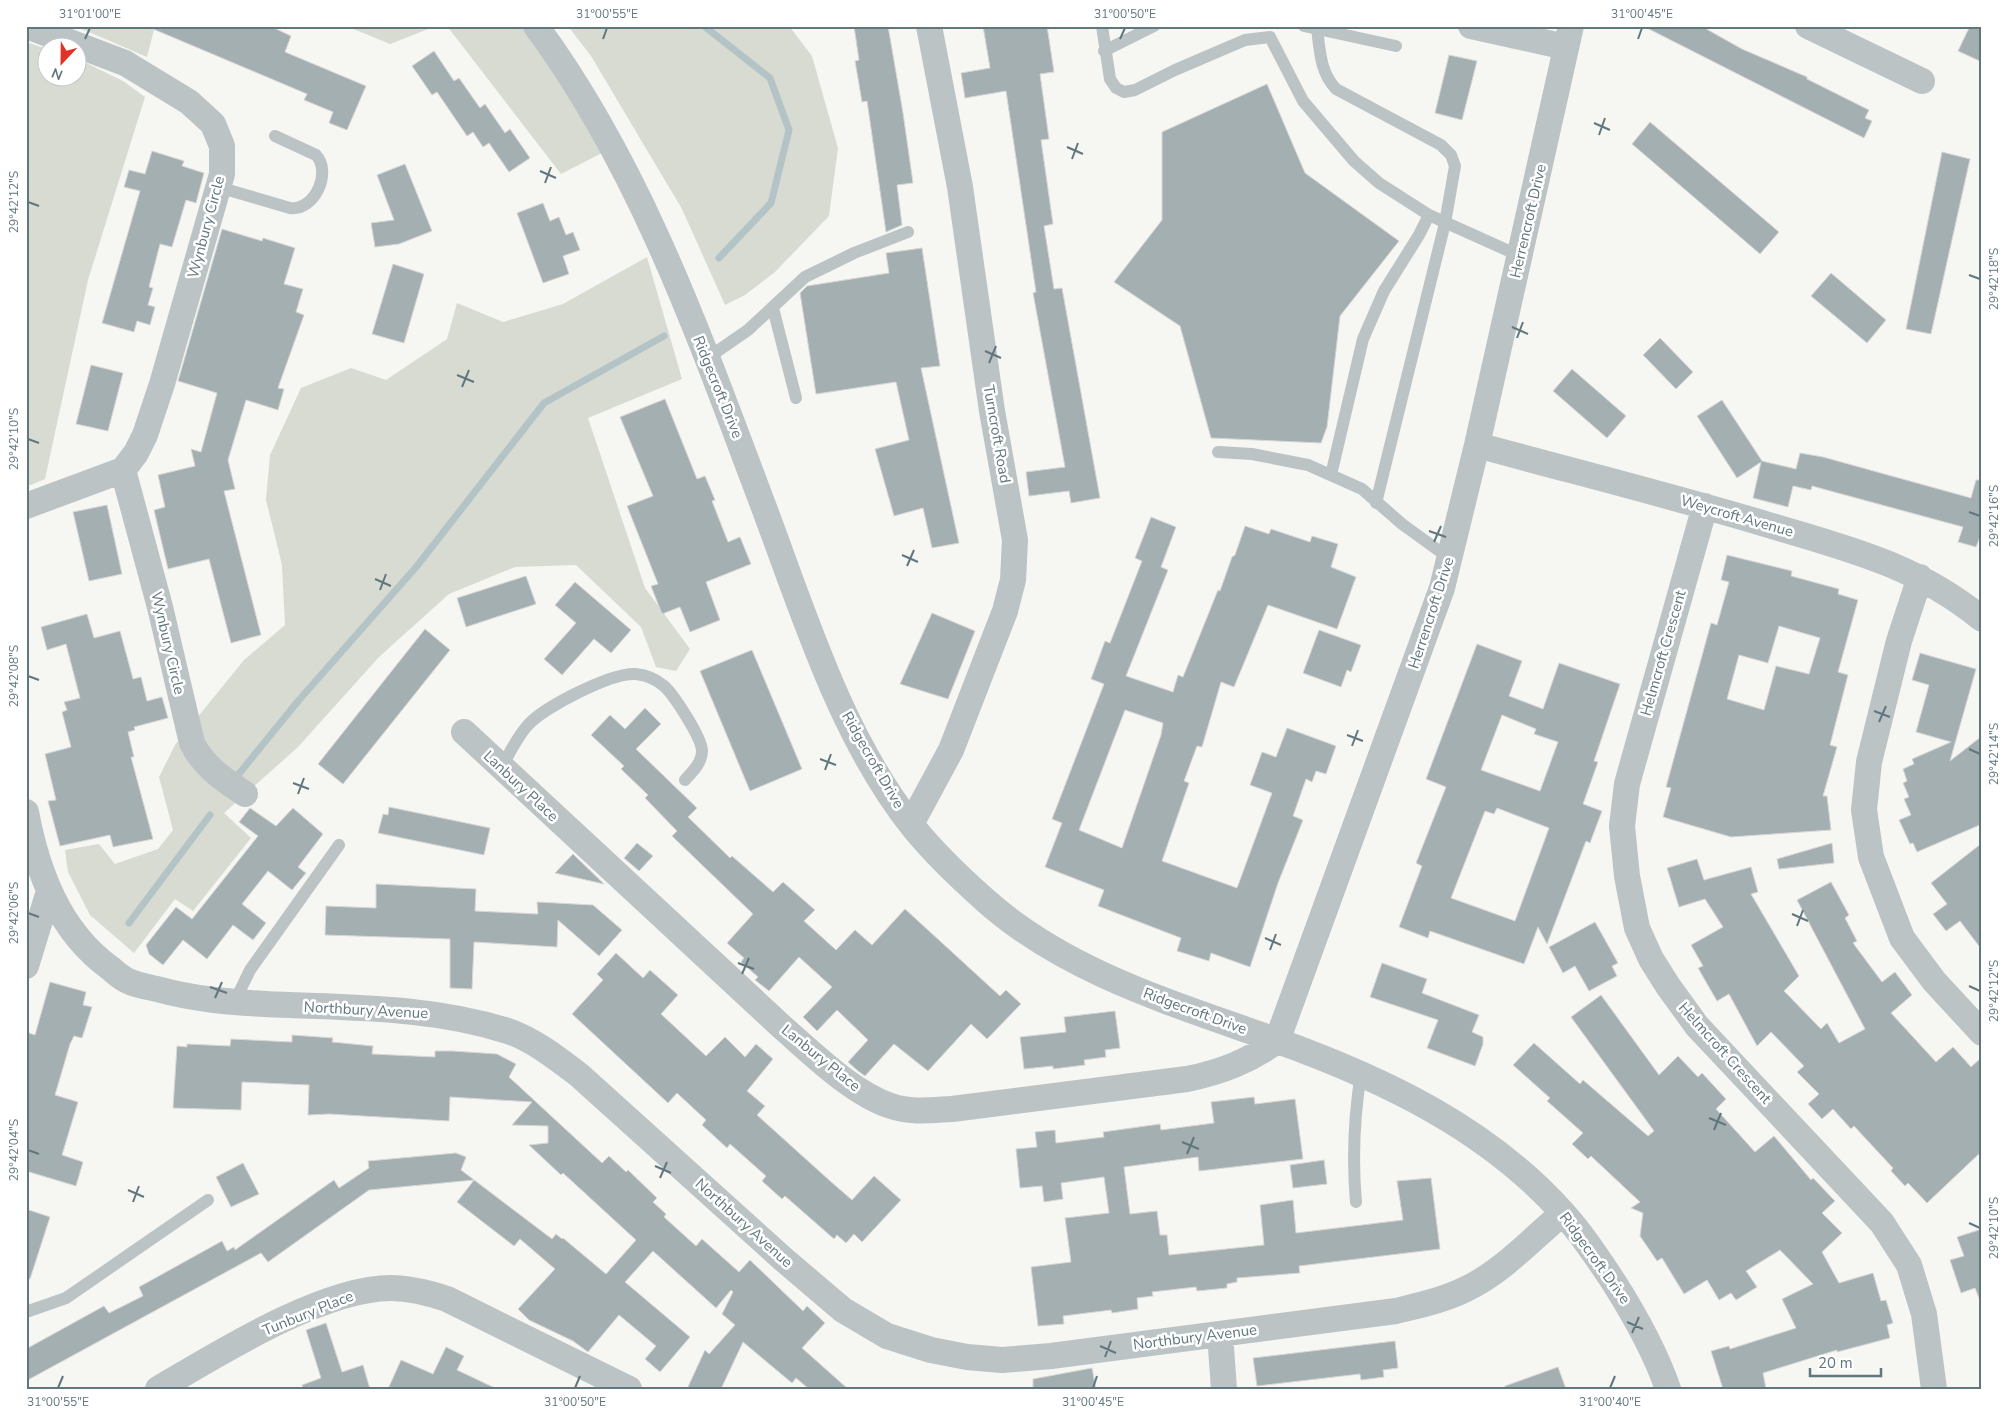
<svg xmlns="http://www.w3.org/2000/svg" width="2008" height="1415" font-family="'Nunito Sans',sans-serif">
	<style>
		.green { fill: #d7dbd2 }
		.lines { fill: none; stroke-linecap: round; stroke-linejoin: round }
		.stream { stroke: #b4c4c6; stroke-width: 7 }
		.building { fill: #a4afb2; stroke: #d8d7d5; fill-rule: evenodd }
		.lane { stroke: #bcc3c5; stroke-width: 12 }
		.street { stroke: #bcc3c5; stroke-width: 26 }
		.ticks { fill: none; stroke: #61777e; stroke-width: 2 }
		.labels { text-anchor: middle; stroke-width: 5; stroke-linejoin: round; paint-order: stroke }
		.street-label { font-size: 15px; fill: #61777e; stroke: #fff }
		.neatline { fill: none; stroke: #61777e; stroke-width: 2 }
		.ticks-label { font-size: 12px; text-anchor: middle; fill: #61777e }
	</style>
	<rect width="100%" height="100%" fill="#f6f6f3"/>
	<path class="green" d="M75,26H155L147,57Z
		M346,26H436L390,44Z
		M447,26H524L536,40L602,153L561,174Z
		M568,26H789L812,56L838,148L829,216L775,272L745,295L725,305L682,209L591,56Z
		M26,42L47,49L48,78H78V59L123,81L145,97L88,280L45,479L26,487Z
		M647,257L682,379L588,418L645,588L690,649L676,671L656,667L641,627L576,565L515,567L449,594L379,657L298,747L224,813L251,838L193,911L175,899L134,953L90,915L68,872L65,850L99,844L115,864L158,849L173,830L159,777L175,745L244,660L285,625L282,565L266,500L270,455L301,388L351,368L386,380L447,339L457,303L503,322L563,304Z"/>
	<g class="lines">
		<path class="stream" d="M704,26L770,78L789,130L771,203L719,258
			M238,775L299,700L417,566L544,403L664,336
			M129,923L210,815"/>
	</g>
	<path class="building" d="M146,26H270L291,36L285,52L366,86L347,130L329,123L333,112L304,100L307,94Z
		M854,26H888L903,113L913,183L897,185L902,225L886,232L867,101L862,102L855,61L859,60Z
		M983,26H1047L1054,72L1040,74L1049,139L1041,140L1053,224L1044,226L1054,289L1062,288L1100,498L1071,503L1069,491L1029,496L1026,472L1065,467L1033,293L1036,292L1006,91L965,98L961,73L990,68Z
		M1643,26H1701L1742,49L1807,77V79L1869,110L1865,118L1872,121L1864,138Z
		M1970,26H1982V62L1958,51Z
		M434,51L454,81L459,78L480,108L485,104L505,133L510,129L530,158L509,172L489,143L483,147L473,132L467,136L437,92L432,95L412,66Z
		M1449,55L1477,61L1462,120L1435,113Z
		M1267,84L1305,173L1399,241L1340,316L1327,427L1321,443L1211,438L1180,326L1114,282L1162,220V132Z
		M1650,122L1779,232L1760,254L1632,144Z
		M152,151L184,161L182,166L204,173L196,203L186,200L172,247L160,244L149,287L153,288L148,305L155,307L150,325L137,321L134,332L102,323L140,191L124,187L129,170L145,174Z
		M1942,152L1970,159L1931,334L1906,329Z
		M405,164L432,231L399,244L375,247L371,223L394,220L377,175Z
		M543,203L550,221L559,217L566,235L573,232L580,250L563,256L569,274L543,283L517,213Z
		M222,229L262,241L263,238L295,248L284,284L303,289L296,312L304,315L278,388L284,389L278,410L246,400L228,460L235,489L224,491L261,635L231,643L209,559L168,569L154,510L165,507L158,475L195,466L191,449L201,452L217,393L178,381Z
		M922,248L940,366L921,368L959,543L932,548L923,508L894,516L875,449L909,440L896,382L816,394L800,293L807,286L889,273L886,253Z
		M393,264L424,274L404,343L372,334Z
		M1831,273L1886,320L1867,343L1811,296Z
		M1660,338L1693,372L1676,389L1643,355Z
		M91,365L123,373L108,431L76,424Z
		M1572,369L1626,416L1607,438L1553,391Z
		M665,399L697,479L705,476L715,500L712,501L728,542L740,537L751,564L706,582L720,620L690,632L680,607L662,614L651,586L658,584L627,506L653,496L620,417Z
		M1722,400L1762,461L1796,469L1800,453L1823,457L1971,498L1976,480H1982V532L1976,547L1958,542L1963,527L1812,486L1811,490L1793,486L1788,507L1753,498L1761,462L1737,478L1697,416Z
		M107,505L122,574L89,581L73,512Z
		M1151,517L1176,527L1161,567L1168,570L1126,676L1173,692L1178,675L1183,677L1218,590L1220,591L1232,557L1235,555L1245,526L1269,534L1271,529L1310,542L1312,536L1338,544L1331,567L1356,577L1337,629L1268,605L1234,687L1221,682L1202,747L1197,746L1184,781L1189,783L1162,861L1237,888L1272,793L1250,785L1262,752L1276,757L1287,728L1336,746L1326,774L1316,771L1312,782L1306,779L1293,816L1303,820L1278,883L1250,967L1211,953L1209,961L1177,951L1181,938L1098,906L1104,890L1045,867L1062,823L1052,819L1104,684L1091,679L1105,641L1110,643L1142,561L1135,558ZM1125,710L1163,723L1161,735L1122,848L1079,830Z
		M1727,555L1792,571L1791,576L1839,589L1838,594L1858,600L1838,672L1848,675L1830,745L1837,747L1823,796H1827L1831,830L1731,837L1663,817L1671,788L1666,787L1711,623L1717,625L1729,582L1721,580ZM1779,626L1820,638L1809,674L1776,666L1764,710L1727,699L1739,655L1768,663Z
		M526,576L536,604L466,627L457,598Z
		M575,582L631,630L611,653L594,639L562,675L544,659L576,623L555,605Z
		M932,613L975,631L948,699L900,684Z
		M87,614L94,638L120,631L133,679L141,677L147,701L162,697L168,718L134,727L135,730L128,732L134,757H131L153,839L113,847L110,835L60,846L48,801L56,800L45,754L71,747L62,712L67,710L64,702L80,698L66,644L47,650L41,627Z
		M425,629L450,650L343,784L318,764Z
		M1319,630L1361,645L1351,672L1347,670L1341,687L1303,673Z
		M1477,644L1522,661L1509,696L1543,709L1559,663L1620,684L1594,761L1598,762L1583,804L1602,811L1590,843L1586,841L1547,944L1538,927L1524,964L1430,931L1428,938L1399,927L1422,866L1416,863L1446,787L1426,779ZM1502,715L1536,729L1534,734L1558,742L1540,791L1481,770ZM1497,808L1549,828L1515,921L1451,898L1485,811L1494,814Z
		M752,650L802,769L750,791L700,671Z
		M1920,653L1976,669L1950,761L1982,736V824L1917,852L1913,843L1910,844L1899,820L1911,815L1904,799L1909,797L1903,783L1907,781L1903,769L1914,764L1912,759L1951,742L1916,732L1929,685L1912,680Z
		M645,708L661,724L636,749L697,808L688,817L730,858L732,856L773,892L783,882L815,910L804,921L836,950L855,930L872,945L905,909L1000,996L1006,990L1021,1004L987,1039L971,1024L928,1071L894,1044L865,1076L858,1071L848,1062L868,1040L837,1010L817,1031L803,1017L832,987L799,957L769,991L755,980L758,977L741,962L744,958L727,943L753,914L672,836L677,831L645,798L648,795L621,769L624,766L591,735L610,715L625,729Z
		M389,807L490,828L484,855L378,833L383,814L388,815Z
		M250,808L276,826L293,808L323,834L298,867L306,873L292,890L268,871L242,904L266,923L253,940L233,925L207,959L183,940L163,965L149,954L146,945L176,907L192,919L258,836L239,822Z
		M637,843L653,856L639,871L624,858Z
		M1832,843L1834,863L1779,869L1777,859Z
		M1982,843V950L1960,921L1946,931L1933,914L1947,904L1931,883Z
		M573,854L604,884L555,873Z
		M1697,859L1704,880L1751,867L1758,892L1751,894L1799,976L1784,991L1821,1029L1827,1023L1839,1043L1865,1029L1797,900L1831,882L1849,915L1845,918L1857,941L1853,943L1882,982L1895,972L1912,995L1891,1013L1936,1062L1953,1047L1971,1067L1982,1057V1151L1927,1203L1908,1183L1905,1186L1891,1171L1893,1168L1854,1126L1851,1129L1833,1109L1822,1119L1808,1104L1819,1094L1797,1072L1804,1066L1771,1032L1757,1046L1729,994L1717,1001L1698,968L1703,966L1691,945L1723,927L1705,899L1679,907L1667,868Z
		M376,884L476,889L475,911L538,914L537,902L593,905L622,930L599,956L558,920L557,947L474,942L472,989L450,988V939L325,935L326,906L376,908Z
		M1595,922L1618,963L1612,966L1617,976L1589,991L1575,966L1563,973L1549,947Z
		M616,953L643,978L650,970L678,995L661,1014L706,1056L725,1037L745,1057L756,1044L773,1059L747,1091L765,1106L757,1115L829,1180L852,1200L874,1176L901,1200L862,1242L854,1234L846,1243L837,1235L834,1239L785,1196L782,1199L762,1181L766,1176L730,1144L727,1148L702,1125L706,1120L677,1093L668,1103L572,1014L603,980L597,974Z
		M1382,963L1427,979L1422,993L1479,1015L1472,1032L1483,1037V1044L1475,1066L1427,1048L1438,1020L1370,997Z
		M50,982L86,992L83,1005L92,1007L82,1038L74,1036L70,1044L55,1095L78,1102L62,1155L83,1162L76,1186L26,1171V1032L35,1035Z
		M1601,995L1659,1075L1678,1056L1698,1077L1702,1073L1726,1099L1716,1109L1755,1152L1774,1136L1811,1180L1813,1178L1835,1201L1822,1213L1842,1233L1822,1252L1839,1283L1873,1273L1881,1301L1886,1300L1893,1323L1887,1325L1890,1338L1837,1352V1350L1763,1373L1766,1389H1723L1711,1351L1729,1346L1730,1349L1796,1328L1782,1299L1813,1284L1780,1250L1746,1271L1757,1287L1736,1300L1731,1293L1719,1300L1707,1280L1684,1294L1662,1258L1657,1261L1640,1236L1643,1213L1631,1208L1640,1202L1591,1156L1588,1159L1572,1144L1583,1133L1547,1101L1550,1098L1513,1065L1534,1043L1580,1084L1583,1080L1648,1136L1654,1131L1571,1017Z
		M1115,1011L1120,1048L1105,1050L1106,1057L1084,1060L1085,1065L1053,1069V1066L1024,1069L1020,1037L1066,1032L1064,1017Z
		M292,1035L333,1038L332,1042L373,1046L372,1054L435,1057V1051H453L497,1054L516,1064L509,1077L602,1163L609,1156L626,1172L628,1170L657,1198L653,1202L666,1214L664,1217L696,1246L702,1239L739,1272L750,1260L803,1311L807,1306L825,1323L802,1348L848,1389H809L796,1378L792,1383L743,1342L721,1389H687L705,1350L709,1354L735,1325L722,1314L733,1292L731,1290L716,1308L653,1251L625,1282L690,1337L660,1372L645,1359L656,1346L619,1315L588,1352L573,1341L529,1320L518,1309L555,1269L520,1239L514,1246L457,1202L474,1180L369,1190L268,1262L261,1253L26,1381V1349L104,1306L109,1313L143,1296L139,1287L222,1241L227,1251L234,1247L235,1250L334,1180L339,1188L369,1168L368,1161L456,1153L466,1157L461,1170L552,1239L556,1234L562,1239L563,1238L606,1274L636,1240L563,1173L561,1175L529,1145L548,1143V1126L512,1125L532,1102L450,1097L449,1121L329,1114L308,1115L309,1085L242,1082L241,1110L173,1108L177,1046L187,1047V1044L230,1046L231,1039L292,1042Z
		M1254,1097L1255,1104L1295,1099L1303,1159L1199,1171L1198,1157L1124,1167L1130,1214L1157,1211L1160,1235H1167L1169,1255L1264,1245L1260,1205L1293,1200L1296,1233L1403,1220L1397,1181L1431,1178L1440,1249L1299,1266L1300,1273L1237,1278V1282L1227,1284V1288L1197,1291L1196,1287L1152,1292L1153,1296L1137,1298L1138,1309L1112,1313L1111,1310L1063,1316L1064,1324L1038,1326L1031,1267L1071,1262L1065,1218L1109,1213L1104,1177L1061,1183L1063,1199L1044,1202L1042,1186L1020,1188L1016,1149L1037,1147L1035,1132L1055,1130L1056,1143L1104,1137L1103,1132L1160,1124L1161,1130L1214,1123L1211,1102Z
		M1324,1160L1327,1184L1293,1188L1290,1165Z
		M243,1163L259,1194L231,1207L216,1177Z
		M26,1209L50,1217L30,1279L26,1278Z
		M1982,1229V1298H1979L1975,1288L1961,1293L1950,1260L1964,1256L1957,1237Z
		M326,1323L342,1372L363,1365L370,1389H303L302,1385L321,1378L306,1330Z
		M1395,1341L1398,1368L1383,1370L1384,1377L1361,1380L1360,1374L1257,1386L1253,1358Z
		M446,1347L464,1356L457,1370L497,1389H388L401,1360L433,1374Z
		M1558,1367L1566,1389H1505V1386Z
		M1092,1368L1096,1389H1033V1379Z"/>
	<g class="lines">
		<path class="lane" d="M1102,26L1110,79L1116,88L1124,92L1135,90L1175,70L1245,40L1270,37L1303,101L1354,161L1379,183L1429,215L1520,256
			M1304,26L1396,46
			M1317,29C1320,51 1320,72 1336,89L1441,145L1451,155L1455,166L1445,223L1376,503
			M1104,51L1154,26
			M218,187L290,208C315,211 332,172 316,155L275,136
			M773,308L796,398
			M706,359L748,330L805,277L854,253L908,232
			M1218,452L1252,454L1308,465L1362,489L1402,524L1449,558
			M1331,475L1363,339L1384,291L1419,235L1429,215
			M502,767C509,754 517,737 528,725C544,707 612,672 636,674C646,675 657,680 664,686C674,695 702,738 702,751C702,763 692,772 685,780
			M234,1003L250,970L339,845
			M1356,1202C1352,1158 1354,1117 1361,1073
			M26,1312L66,1298L208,1200"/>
		<path class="street" d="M536,26C640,167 699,335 760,497C802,607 839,734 913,827C935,854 959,877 985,900C1066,973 1178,1005 1278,1041C1383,1079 1487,1128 1563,1213C1582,1234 1597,1257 1613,1281C1634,1314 1655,1351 1668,1389
			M1471,26L1566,47
			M1808,26L1922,81
			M1477,445C1572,471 1668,495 1762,523C1845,548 1913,563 1982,619
			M123,470L160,607L192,743C204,767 223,779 245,794
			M26,506L123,470L136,453L145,435L162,384L222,174V146L213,124L189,102L125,63L27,26
			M1705,506L1627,784L1622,826L1627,876L1637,928L1651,959L1668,986L1697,1026L1882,1223L1909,1265L1924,1314L1934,1389
			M1920,577L1899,641L1869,762L1864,810L1871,857L1902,938L1934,981L1982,1033
			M464,732L782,1027C813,1054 852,1093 891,1106C911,1113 932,1110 952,1109L1187,1079C1222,1072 1249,1061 1277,1041L1442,588L1477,445L1571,26
			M26,812C37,871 59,931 110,968C115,972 121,978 128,981C136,985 148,987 157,989C193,999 228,1002 265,1004C348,1008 429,1006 508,1031C534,1040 558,1059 579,1075L783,1259L843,1310L887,1336L931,1350L967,1357L1002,1360L1051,1356L1396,1311C1420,1305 1444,1300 1466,1289C1502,1272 1533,1238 1563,1213
			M911,824L951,750L1005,611L1013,580L1015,540L992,411L960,187L929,26
			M26,966L49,891
			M1220,1334L1224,1389
			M158,1389C218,1354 322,1288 391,1288C411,1288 429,1293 447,1299L629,1389"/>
	</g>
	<path class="ticks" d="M85,39L90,28M603,39L607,28M1120,39L1125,28M1638,39L1642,28M1594,123L1610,130M1599,135L1605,118M1067,147L1083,154M1072,159L1078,143M540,171L556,178M545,183L551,167M28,202L39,206M1969,275L1980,279M1512,327L1528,334M1517,338L1523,322M985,351L1001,358M989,363L996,346M457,375L474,382M462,387L469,370M28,439L39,443M1969,512L1980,516M1429,531L1446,537M1434,542L1441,526M902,555L918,562M907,566L914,550M375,579L391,586M380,590L386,574M28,676L39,680M1874,711L1890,717M1879,722L1886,706M1347,735L1363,741M1352,746L1358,730M1969,749L1980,754M820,759L836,765M825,770L831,754M293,783L309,789M298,794L304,778M28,913L39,917M1792,914L1808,921M1797,926L1803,910M1265,938L1281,945M1270,950L1276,934M738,963L754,969M742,974L749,958M1969,986L1980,991M210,987L227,993M215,998L222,982M1709,1118L1726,1125M1714,1130L1721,1113M1182,1142L1199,1149M28,1150L39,1154M1187,1154L1194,1137M655,1166L671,1173M660,1178L667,1162M128,1190L144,1197M133,1202L139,1186M1969,1223L1980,1228M1627,1322L1643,1329M1632,1333L1639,1317M1100,1346L1116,1353M1105,1357L1111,1341M58,1388L63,1376M575,1388L580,1376M1093,1388L1097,1376M1610,1388L1615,1376"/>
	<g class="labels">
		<g class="street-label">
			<text transform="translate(1528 221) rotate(-77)" y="5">Herrencroft Drive</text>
			<text transform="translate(206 227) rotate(-75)" y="5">Wynbury Circle</text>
			<text transform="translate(718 387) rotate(68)" y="5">Ridgecroft Drive</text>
			<text transform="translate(997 434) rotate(80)" y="5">Turncroft Road</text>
			<text transform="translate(1737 516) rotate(16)" y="5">Weycroft Avenue</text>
			<text transform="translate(1431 613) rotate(-72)" y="5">Herrencroft Drive</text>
			<text transform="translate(168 643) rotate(77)" y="5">Wynbury Circle</text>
			<text transform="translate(1663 653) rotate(-74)" y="5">Helmcroft Crescent</text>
			<text transform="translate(873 760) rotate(60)" y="5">Ridgecroft Drive</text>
			<text transform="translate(521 786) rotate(43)" y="5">Lanbury Place</text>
			<text transform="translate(366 1010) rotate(3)" y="5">Northbury Avenue</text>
			<text transform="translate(1195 1011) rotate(20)" y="5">Ridgecroft Drive</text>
			<text transform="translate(1725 1053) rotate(48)" y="5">Helmcroft Crescent</text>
			<text transform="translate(821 1058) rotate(39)" y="5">Lanbury Place</text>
			<text transform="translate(744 1223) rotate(42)" y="5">Northbury Avenue</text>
			<text transform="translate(1595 1258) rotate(54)" y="5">Ridgecroft Drive</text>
			<text transform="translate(308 1313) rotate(-22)" y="5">Tunbury Place</text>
			<text transform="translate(1195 1337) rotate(-7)" y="5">Northbury Avenue</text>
		</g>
	</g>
	<rect width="2008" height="1415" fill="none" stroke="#ffffff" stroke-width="55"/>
	<g transform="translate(62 62) rotate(202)"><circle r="24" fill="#ffffff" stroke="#c0c9cb"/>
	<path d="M0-4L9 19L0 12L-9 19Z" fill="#e33126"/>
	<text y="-8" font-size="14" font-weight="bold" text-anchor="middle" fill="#61777e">N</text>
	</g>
	<path d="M1810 1368v8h71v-8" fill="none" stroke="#61777e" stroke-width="2.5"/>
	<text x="1818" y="1368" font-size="15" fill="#61777e" stroke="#ffffff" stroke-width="4" paint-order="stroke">20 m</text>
	<rect x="28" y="28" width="1952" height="1360" class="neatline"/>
	<g class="ticks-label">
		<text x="90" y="18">31°01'00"E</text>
		<text x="607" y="18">31°00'55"E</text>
		<text x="1125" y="18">31°00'50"E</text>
		<text x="1642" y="18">31°00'45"E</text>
		<text transform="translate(14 202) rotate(-90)" y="4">29°42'12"S</text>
		<text transform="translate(1994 279) rotate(-90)" y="4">29°42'18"S</text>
		<text transform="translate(14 439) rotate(-90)" y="4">29°42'10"S</text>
		<text transform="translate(1994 516) rotate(-90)" y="4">29°42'16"S</text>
		<text transform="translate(14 676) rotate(-90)" y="4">29°42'08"S</text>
		<text transform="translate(1994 754) rotate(-90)" y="4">29°42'14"S</text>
		<text transform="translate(14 913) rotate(-90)" y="4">29°42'06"S</text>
		<text transform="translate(1994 991) rotate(-90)" y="4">29°42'12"S</text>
		<text transform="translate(14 1150) rotate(-90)" y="4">29°42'04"S</text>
		<text transform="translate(1994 1228) rotate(-90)" y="4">29°42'10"S</text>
		<text x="58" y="1406">31°00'55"E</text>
		<text x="575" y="1406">31°00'50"E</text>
		<text x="1093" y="1406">31°00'45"E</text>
		<text x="1610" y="1406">31°00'40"E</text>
	</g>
</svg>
